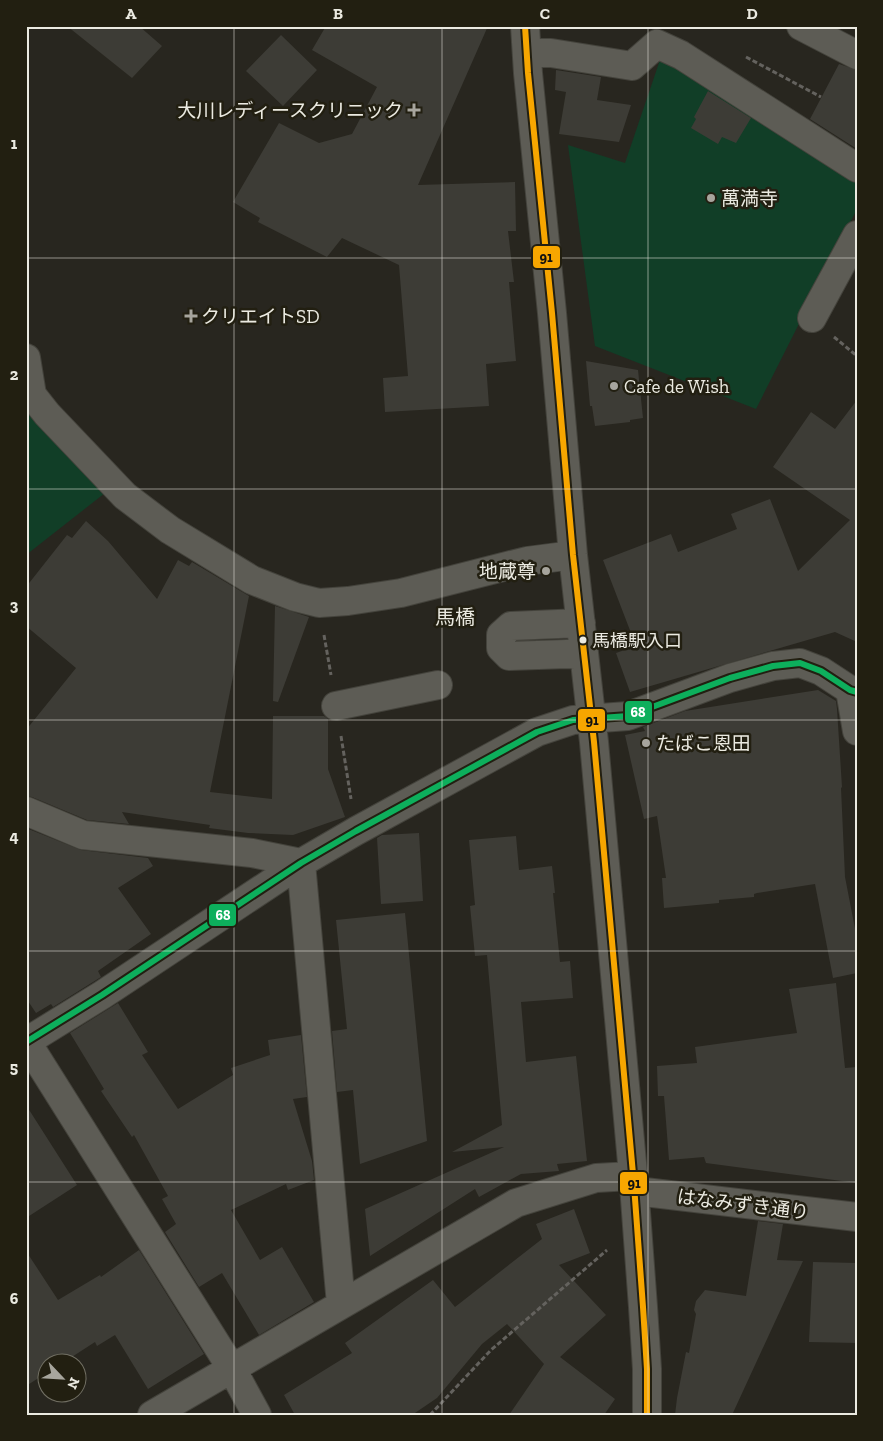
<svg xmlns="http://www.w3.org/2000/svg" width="883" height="1441" font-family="'Zilla Slab','Noto Sans JP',serif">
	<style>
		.green { fill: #113e27 }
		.building { fill: #3d3c36 }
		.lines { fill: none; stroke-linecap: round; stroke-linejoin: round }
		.minor-casing { stroke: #44433c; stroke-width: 30 }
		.path { stroke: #64625e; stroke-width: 3; stroke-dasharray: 5 2.5; stroke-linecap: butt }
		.minor { stroke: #5d5c55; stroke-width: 28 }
		.bus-1-casing { stroke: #221f11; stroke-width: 10 }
		.bus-2-casing { stroke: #221f11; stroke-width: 10 }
		.bus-1 { stroke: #f7a600; stroke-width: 6 }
		.bus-2 { stroke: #0daf5c; stroke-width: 6 }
		.grid { fill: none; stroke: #ebeae1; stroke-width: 1; stroke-opacity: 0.55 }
		.poi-dot { fill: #a7a59d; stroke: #221f11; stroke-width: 2 }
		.bus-dot { fill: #ebeae1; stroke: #221f11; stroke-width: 2 }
		.labels { text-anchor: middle; stroke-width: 5; stroke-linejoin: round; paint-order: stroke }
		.bus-label { font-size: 18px; fill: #ebeae1; stroke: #221f11; text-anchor: start }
		.poi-label { font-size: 19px; fill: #ebeae1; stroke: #221f11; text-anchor: start }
		.street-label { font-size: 19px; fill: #ebeae1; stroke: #221f11 }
		.neighbourhood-label { font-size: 20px; fill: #ebeae1; stroke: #221f11 }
		.line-badge { stroke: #221f11; stroke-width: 2 }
		.badge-label { font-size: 14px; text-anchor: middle; font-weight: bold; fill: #fff }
		.pale-badge-label { font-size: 14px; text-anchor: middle; font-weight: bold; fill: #111 }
		.neatline { fill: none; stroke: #ebeae1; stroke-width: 2 }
		.grid-label { font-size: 16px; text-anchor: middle; font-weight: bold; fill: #ebeae1 }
	</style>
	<rect width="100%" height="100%" fill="#28261f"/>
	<path class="green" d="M663,51L857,177V209L756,409L595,346L568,145L625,163Z
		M26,410L105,493L26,555Z"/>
	<path class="building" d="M67,26H139L162,46L132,78Z
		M326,26H488L418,185L515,182L516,231H508L514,282H509L516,361L486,364L489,406L385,412L383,378L408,376L399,265L342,238L327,257L258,222L260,218L233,202L279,123L319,143L352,134L377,87L312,50Z
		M281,35L317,70L283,106L246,71Z
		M839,64L857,70V149L810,119Z
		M556,70L601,77L597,100L631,105L619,142L559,134L566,92L555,90Z
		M708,91L751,118L736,143L722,137L718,144L691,128L696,119L694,117Z
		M586,361L638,370L643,418L630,420V422L595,426L592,406H590Z
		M857,400V642L835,632L630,692L616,653L636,646L603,560L671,534L678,552L737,529L731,514L770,499L798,571L850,520L773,467L811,412L835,429Z
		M86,521L108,541L157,599L178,560L189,566L192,562L249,596L210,792L272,799L273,716H324L328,719V769L345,817L293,835L248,833L209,828L210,825L122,812L129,824L87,820L32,797L26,796V730L76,668L26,626V587L67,535L72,538Z
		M275,606L309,617L278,702L273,701Z
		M818,690L836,701L837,709L842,787L841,788L845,877L857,939V973L833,978L815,884L757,893L754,894V897L719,900V903L664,908L662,878H666L657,816L644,819L625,735L645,731L643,727L685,711Z
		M26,828L81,850L148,858L153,866L118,888L151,934L98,971L101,977L53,1007L51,1004L36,1013L26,998Z
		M419,833L423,901L381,904L377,838L382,835Z
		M516,836L519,870L552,866L555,893H553L560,962L570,961L573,998L521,1002L526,1062L576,1056L587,1161L557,1164L559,1171L521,1174L479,1197L475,1189L370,1256L365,1209L504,1147L452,1152L502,1125L487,955L475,956L470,906L475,905L469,840Z
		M405,913L427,1141L360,1164L353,1090L337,1092L332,1031L347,1029L336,920Z
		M836,983L845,1068L857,1067V1183L706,1163L704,1157L669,1160L664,1096H658L657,1066L697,1063L695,1047L797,1033L789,989Z
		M118,1003L148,1052L142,1055L178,1109L233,1075L231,1068L270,1055L268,1040L301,1035L307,1097L293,1099L312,1161L314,1180L288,1190L286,1184L231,1210L260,1260L282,1247L314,1302L259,1335L222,1273L199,1287L165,1232L176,1224L162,1199L168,1196L134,1135L132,1137L101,1091L104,1089L70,1033Z
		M26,1105L77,1185L26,1218Z
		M574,1209L590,1253L559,1265L606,1315L560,1357L615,1399L604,1415H509L544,1364L507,1324L482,1344L437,1398L412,1415H295L284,1395L352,1353L345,1343L433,1280L455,1307L542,1239L536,1224Z
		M758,1221L783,1224L777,1260L803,1261L732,1415H675L677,1398L686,1352L689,1353L696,1314L694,1310L696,1301L705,1290L746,1296Z
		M139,1250L204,1354L148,1389L115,1335L97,1346L95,1342L61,1364H48V1372L26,1386V1251L58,1300L100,1275L101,1277Z
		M813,1262L857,1263V1343L809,1342Z"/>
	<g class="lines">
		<defs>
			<path id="minor" d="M525,26L528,73L552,313L573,555L594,742L634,1185L643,1307L647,1369V1415
				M801,26L857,55
				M527,53H551L632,66L657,44L681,55L857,168
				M812,318L857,235
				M26,358L32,395L47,414L125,496L170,530L252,580L295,597L319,603L348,601L401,593L527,561L573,555
				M581,623L511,626L501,635V648L509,656L567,654L584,655
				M850,690L857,731
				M336,706L438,685
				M26,811L83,835L252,853L301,863L341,1304
				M26,1041L232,1369L257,1415
				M26,1042L102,995L301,863L356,831L537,732L573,720L628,716L730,678L773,666L800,663L821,671L850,690L857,692
				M152,1415L516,1203L596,1178L631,1176L636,1191L857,1217"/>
		</defs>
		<use href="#minor" class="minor-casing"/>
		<path class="path" d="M746,57L821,97
			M834,337L857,356
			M324,635L331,675
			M341,736L351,799
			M430,1415L491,1350L607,1250"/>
		<use href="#minor" class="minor"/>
		<defs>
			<path id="bus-1" d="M525,26L528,73L552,313L573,555L594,742L634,1185L643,1307L647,1369V1415"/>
			<path id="bus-2" d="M26,1042L102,995L301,863L356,831L537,732L573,720L628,716L730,678L773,666L800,663L821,671L850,690L857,692"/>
		</defs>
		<use href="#bus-1" class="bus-1-casing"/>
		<use href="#bus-2" class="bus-2-casing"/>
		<use href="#bus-1" class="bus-1"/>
		<use href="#bus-2" class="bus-2"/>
	</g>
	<path class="grid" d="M234,26V1415M442,26V1415M648,26V1415M26,258H857M26,489H857M26,720H857M26,951H857M26,1182H857"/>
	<g class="poi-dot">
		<path d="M411.5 102.5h5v5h5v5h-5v5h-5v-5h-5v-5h5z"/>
		<circle cx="711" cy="198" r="5"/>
		<path d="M188.5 308.5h5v5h5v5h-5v5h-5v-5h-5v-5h5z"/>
		<circle cx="614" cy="386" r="5"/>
		<circle cx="546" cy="571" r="5"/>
		<circle cx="646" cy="743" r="5"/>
	</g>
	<circle class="bus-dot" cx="583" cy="640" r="4.5"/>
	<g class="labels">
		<g class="bus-label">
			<text x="592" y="647">馬橋駅入口</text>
		</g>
		<g class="poi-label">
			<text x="403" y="117" text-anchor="end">大川レディースクリニック</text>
			<text x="721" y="205">萬満寺</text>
			<text x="201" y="323">クリエイトSD</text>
			<text x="624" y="393">Cafe de Wish</text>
			<text x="536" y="578" text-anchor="end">地蔵尊</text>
			<text x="656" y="750">たばこ恩田</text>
		</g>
		<g class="street-label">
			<text transform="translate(743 1204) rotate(7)" y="7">はなみずき通り</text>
		</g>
		<g class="neighbourhood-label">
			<text x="455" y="624">馬橋</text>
		</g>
	</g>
	<g class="line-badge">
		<rect x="532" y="245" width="29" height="24" rx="5" fill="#f7a600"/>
		<rect x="624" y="700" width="29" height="24" rx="5" fill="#0daf5c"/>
		<rect x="577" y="708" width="29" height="24" rx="5" fill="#f7a600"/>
		<rect x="208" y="903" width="29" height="24" rx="5" fill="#0daf5c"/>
		<rect x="619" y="1171" width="29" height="24" rx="5" fill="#f7a600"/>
	</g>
	<g class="badge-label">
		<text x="638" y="717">68</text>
		<text x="223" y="920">68</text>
	</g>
	<g class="pale-badge-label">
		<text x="546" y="262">91</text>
		<text x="592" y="725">91</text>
		<text x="634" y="1188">91</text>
	</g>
	<rect width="883" height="1441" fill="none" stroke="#221f11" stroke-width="55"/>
	<g transform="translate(62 1378) rotate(115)"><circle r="24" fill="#221f11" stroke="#727064"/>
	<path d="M0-4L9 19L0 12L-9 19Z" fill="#a7a59d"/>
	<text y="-8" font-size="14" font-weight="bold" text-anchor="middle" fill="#ebeae1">N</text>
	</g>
	<rect x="28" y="28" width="828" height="1386" class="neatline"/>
	<g class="grid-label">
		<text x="131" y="19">A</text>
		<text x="338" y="19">B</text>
		<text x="545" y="19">C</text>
		<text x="752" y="19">D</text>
		<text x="14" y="149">1</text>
		<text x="14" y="380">2</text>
		<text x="14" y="611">3</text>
		<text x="14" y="842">4</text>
		<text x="14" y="1073">5</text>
		<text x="14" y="1304">6</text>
	</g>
</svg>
